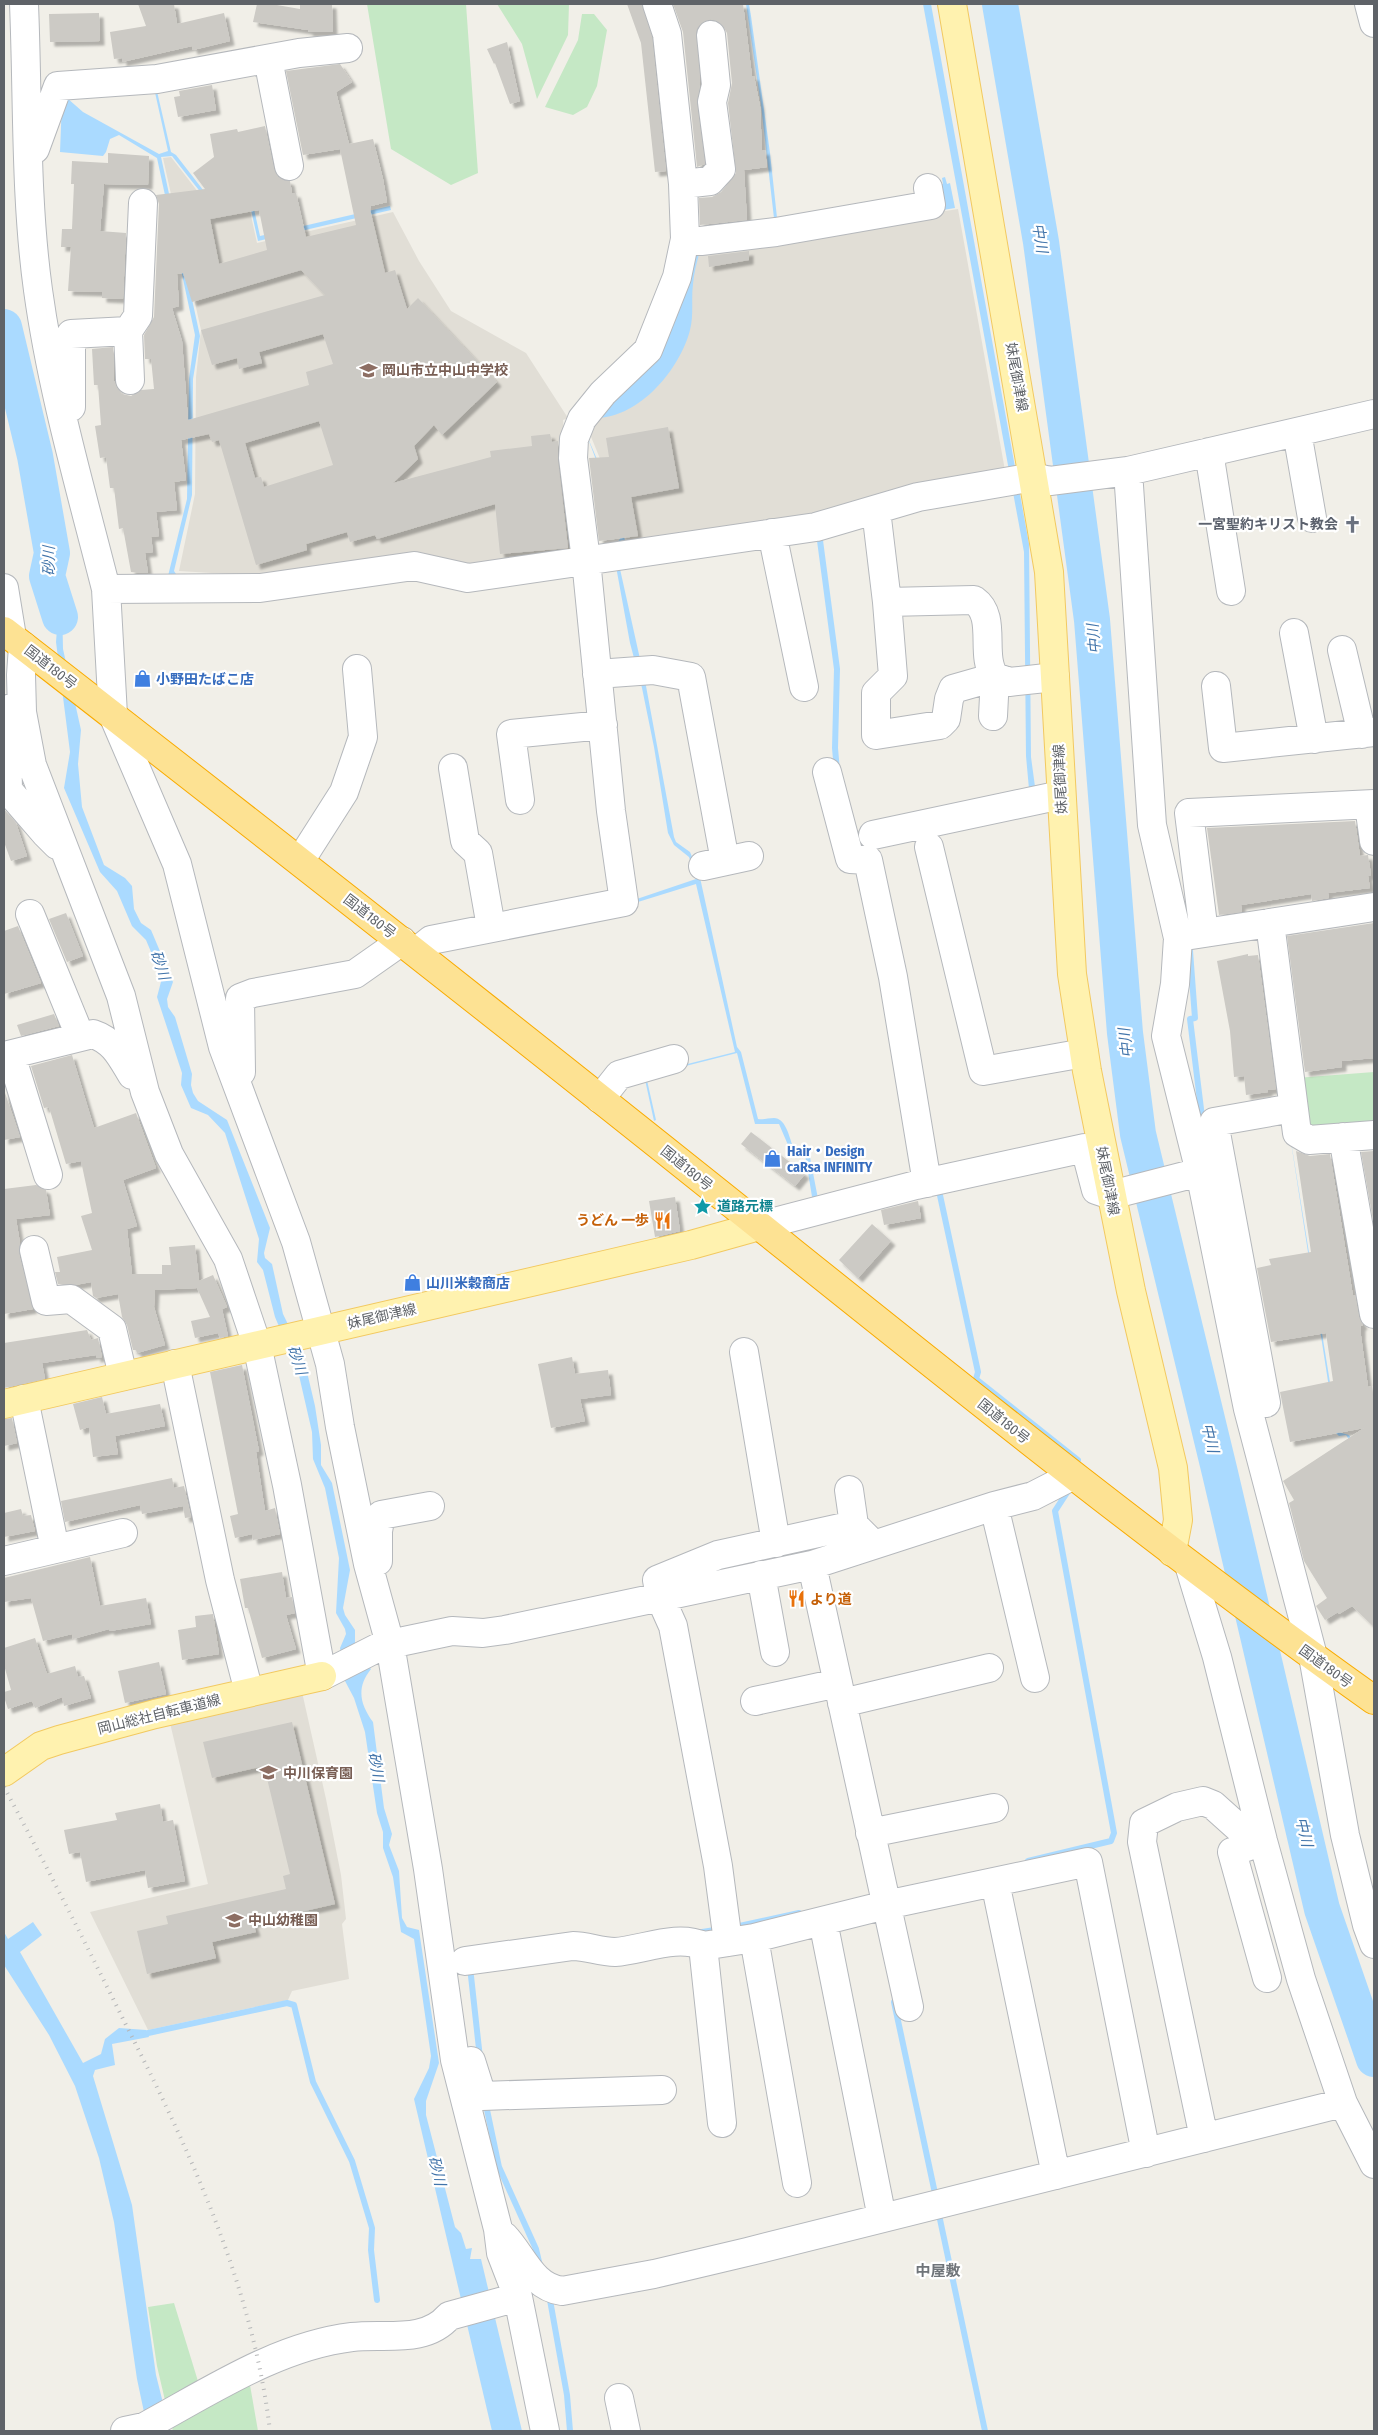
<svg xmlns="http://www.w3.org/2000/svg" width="1378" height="2435" font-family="'Fira Sans Condensed','Noto Sans JP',sans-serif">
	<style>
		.education { fill: #e1ded6 }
		.green { fill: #c5e8c5 }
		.water { fill: #aadaff }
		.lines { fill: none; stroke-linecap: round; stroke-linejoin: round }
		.stream { stroke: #aadaff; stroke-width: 6 }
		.river { stroke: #aadaff; stroke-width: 36 }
		.building { fill: #cccac5; fill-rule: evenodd; filter: url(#shadow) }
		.minor-casing { stroke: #b5b8bc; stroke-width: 30 }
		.major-casing { stroke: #f2c960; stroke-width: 30 }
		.highway-casing { stroke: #f9ab00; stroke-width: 30 }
		.minor { stroke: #fff; stroke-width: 28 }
		.major { stroke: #fff2af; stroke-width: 28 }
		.highway { stroke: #fde293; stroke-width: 28 }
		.rail { stroke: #b6b7b8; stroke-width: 4; stroke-dasharray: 1 6; stroke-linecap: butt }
		.labels { text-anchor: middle; stroke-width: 4.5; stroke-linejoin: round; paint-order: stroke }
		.education-label { font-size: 14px; font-weight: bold; fill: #785e54; stroke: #fff; text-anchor: start }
		.street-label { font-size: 14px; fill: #5f6368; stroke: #fff }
		.worship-label { font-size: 14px; font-weight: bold; fill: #5b616d; stroke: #fff; text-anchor: end }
		.shop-label { font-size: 14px; font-weight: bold; fill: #366cbe; stroke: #fff; text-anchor: start }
		.culture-label { font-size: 14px; font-weight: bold; fill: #0d838f; stroke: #fff; text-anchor: start }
		.food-label { font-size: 14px; font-weight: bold; fill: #c56008; stroke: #fff; text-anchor: end }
		.water-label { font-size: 15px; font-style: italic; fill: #4174aa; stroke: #fff }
		.neighbourhood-label { font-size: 15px; font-weight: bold; fill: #70757a; stroke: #fff }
	</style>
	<defs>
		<filter id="shadow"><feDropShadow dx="4.5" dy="4.5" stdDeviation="1" flood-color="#0004"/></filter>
	</defs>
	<rect width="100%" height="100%" fill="#f1efe8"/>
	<path class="education" d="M171,157L212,210L248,202L257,243L393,212L419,261L451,311L526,353L568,418L563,420L572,558L230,580L228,574L179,571L195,494L196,377L201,330L163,158Z
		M958,209L1006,476L843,511L628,544L610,483L587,427L602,404L689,248L704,250Z
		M302,1692L326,1799L341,1875L346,1919L342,1924L349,1979L292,1991L288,2000L148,2030L90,1912L208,1884L170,1723Z"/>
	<path class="green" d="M367,4H466L478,173L451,185L391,149Z
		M497,4H569L568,35L537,99L522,44Z
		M582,14H594L607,30L597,86L587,107L573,115L545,107L578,40Z
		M1374,1072V1130L1312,1133L1296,1078Z
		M174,2303L201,2391L167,2409L157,2366L148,2307Z
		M247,2377L250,2385L258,2431H173L170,2419Z"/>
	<path class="water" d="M746,4H749L751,16L770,153L778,227H775L761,105Z
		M923,4H931L1029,544L1031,757L1038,809L1031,811L1026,756L1024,552Z
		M156,87L171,152L176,155L214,204L251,196L260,236L390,206L391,210L258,241L249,201L213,208L172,156L161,157L200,336L193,379L192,495L174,571L176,574L195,577L149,576L148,574L168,576L187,499L189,379L195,335L157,158L119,135L110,139L106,152L103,156L60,152L62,100L67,98L83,112L159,154L168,151L154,88Z
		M945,177L947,184L950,183L955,208L943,210L938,185L943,184L942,178Z
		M701,246C698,259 694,271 693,284C691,299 694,315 690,330C680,369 640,417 597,418L691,274L694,267L688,260Z
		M587,436L612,494L626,544L622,540L619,545L618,560L646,686L674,837L676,842L690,852L699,873L737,1047L741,1052L758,1119C763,1120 768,1118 774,1118C785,1118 789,1135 792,1144L809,1152L819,1204L814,1209L805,1154L788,1145L779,1124H755L737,1053L646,1076L656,1120L654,1121L644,1075L735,1052L696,884L625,906V903L696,879L689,857L674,845L668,833L654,747L642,688L630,643L615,561L614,548L621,537L609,494Z
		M38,565L51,570L62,603L63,649L81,730L78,764L82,807L104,865L125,878L132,886L134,909L141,923L151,930L173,982L167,999L168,1007L175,1017L192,1074L191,1085L193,1093L198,1101L227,1120L270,1228L264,1253L265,1258L272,1264L283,1314L303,1355L315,1406L321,1445V1465L332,1483L350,1570L343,1608L345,1615L355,1630V1653L371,1669C356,1688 360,1704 373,1722L384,1808L392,1834L389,1845L399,1871L402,1918L407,1927L419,1930L439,2063L426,2101V2115L455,2227L461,2233L466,2249L472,2248L470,2259H481L522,2431H492L414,2099L429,2068L431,2056L414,1939L401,1932L393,1877L383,1848V1832L377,1813L365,1732L354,1698L345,1681L340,1648L346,1634L345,1629L336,1613L339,1558L325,1488L313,1459L312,1432L298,1371L275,1317L263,1270L257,1262L259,1239L225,1133L208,1115L191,1108L181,1085L182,1073L157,997L162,978L146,940L132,926L117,891L100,872L64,788L70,752L56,642L58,616L40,585Z
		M1288,1123L1338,1432L1349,1435L1374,1473V1478L1346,1435L1339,1436L1336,1433Z
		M33,1922L42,1935L20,1952L83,2063L101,2054L105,2039L119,2028L146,2030L149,2037L112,2044L115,2065L95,2070L93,2076L132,2205L156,2375L170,2431H148L137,2379L114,2222L99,2158L75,2086L49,2035L4,1965V1932L8,1939Z"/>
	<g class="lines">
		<path class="stream" d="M819,533L837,669L835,748L837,771
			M1190,951L1195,1018L1190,1019L1202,1117
			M938,1186L978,1372L976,1379L1078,1460L1076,1464
			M1028,1861L1111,1841L1114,1833L1055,1511L1068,1491
			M735,1927L799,1913
			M696,1933L721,1929
			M470,1967L480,2058
			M894,2002L936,2198
			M139,2035L287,2003L294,2005L313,2082L352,2161L372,2228L371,2250L377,2300
			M486,2105L499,2167L536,2249L540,2266
			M938,2210L985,2431
			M550,2300L567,2395L570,2431"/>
		<path class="river" d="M1000,4L1041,242L1092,620L1125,1033L1138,1134L1220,1473L1322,1909L1374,2059
			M4,327L35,456L52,553L47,576L60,617"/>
	</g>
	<path class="building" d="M138,4H174L177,24L224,13L230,41L193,50L192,46L122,62V58L114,59L110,32L146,26Z
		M257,4H271L300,9V4H332L333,32H309L308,30L253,22Z
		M627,4H642L652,37L666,171L655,172L641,43Z
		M673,4H743L752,76H754L760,106L762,151L765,150L767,167L744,170L747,220L700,225L699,198L712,197L721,192L736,173L728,103L732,83L727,33L723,26L717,21L710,19L702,23L697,29L700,84L697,104L705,164L697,167L683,32Z
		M99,13L100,41L50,42L49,14Z
		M507,42L520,101L510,104L495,63L494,64L487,49Z
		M340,64L352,82L336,92L349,144L373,139L383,179L387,202L371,206L370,209L385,273L395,270L407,309L418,298L497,382L442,435L434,425L414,446L418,459L393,483L491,457L490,451L532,446L531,436L550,434L552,442L558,441V460L568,548L500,554L495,504L377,539L375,535L350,542L347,532L306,544L307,550L256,565L219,440L212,442L209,434L181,440L186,480L174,482L177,510L156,512L159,536L151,537L153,552L145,553L148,573L131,572L123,528L119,529L114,488H110L106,457L100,458L95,426L101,425L98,385H94L92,349L113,347L114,381L117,388L122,394L131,396L141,390L154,389L151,359H145L144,335L154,317L159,204L156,195L205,189L193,173L214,157L210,134L237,129L238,132L265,126L274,169L278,177L290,181L292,193H296L306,237L356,225L340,149L303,155L286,71ZM259,210L267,250L219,264L210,219ZM301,270L325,295L201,330L212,365L237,358L239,369L262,363L259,352L323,334L333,364L306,372L309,385L188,420L182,341L172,308L179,306L177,274L183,273L192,302ZM319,421L333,465L264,487L261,477L255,478L245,443Z
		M212,85L216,110L178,117L174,97L180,96L179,91Z
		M108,153L149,156L148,185L104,184L100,231L126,233L123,299L102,298V292L68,291L71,247H61L62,229H72L74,184H71L72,161L108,163Z
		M749,251V260L709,267L708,256Z
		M668,427L679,488L631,497L638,536L599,541L589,458L609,457L606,438Z
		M4,809L16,823L27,856L11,861L4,842Z
		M1355,821L1360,856L1368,855L1371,875L1368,876L1370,888L1328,893L1329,898L1312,901L1311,894L1241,905L1242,912L1219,915L1207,828Z
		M66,913L83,956L67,962L49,919Z
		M1374,923V1058L1342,1061V1067L1305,1072L1287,936Z
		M18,926L41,983L4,994V931Z
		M1248,954V956L1258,955L1276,1089L1268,1090V1092L1246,1095L1244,1076L1234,1077L1230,1031L1217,961Z
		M54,1014L59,1026L21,1036L17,1025Z
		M72,1055L94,1128L136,1113L156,1168L123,1180L137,1226L127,1229L132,1274H162V1265H171L169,1247L195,1245L199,1281L213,1275L227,1307L222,1309L228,1336L220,1338L218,1333L195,1338L191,1321L210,1317L197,1288L155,1290L154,1307L165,1345L137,1353L136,1350H133L127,1325L122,1317L118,1294L96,1298L93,1296L91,1282L75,1285L58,1284L55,1272H60L57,1257L92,1250L81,1216L92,1213L81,1161L66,1164L49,1107L44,1108L31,1066Z
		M4,1090L20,1137L4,1140Z
		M751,1132L805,1174L795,1186L741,1144Z
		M1296,1151L1310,1156L1330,1154L1353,1296L1355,1295L1359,1317L1363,1325L1361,1326V1336L1368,1387L1372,1386L1374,1404V1627L1352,1606L1339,1614L1338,1612L1325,1620L1316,1606L1327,1598L1304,1561L1289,1503L1294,1500L1283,1481L1364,1428L1290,1442L1280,1392L1333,1381L1326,1333L1271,1342L1257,1268L1271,1265L1269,1259L1311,1252Z
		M1374,1151V1220H1373L1361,1152Z
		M36,1185L46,1190L50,1215L16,1219L20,1243L19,1254L33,1309L4,1314V1189Z
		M675,1197L680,1231L655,1237L649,1201Z
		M918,1201L921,1218L884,1225L881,1210Z
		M872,1224L891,1241L858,1278L839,1260Z
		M87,1330L91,1340L98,1338L102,1357L96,1358V1355L42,1363L45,1379L4,1388V1343Z
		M572,1357L575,1374L608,1370L611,1395L580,1399L585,1421L551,1428L538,1364Z
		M242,1365L259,1451L256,1452L265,1511L275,1508L280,1534L253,1540L252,1534L235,1538L230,1516L238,1514L210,1372Z
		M102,1397L106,1414L160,1404L165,1426L115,1436L118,1454L93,1457L89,1427L80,1430L73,1404Z
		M12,1418L17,1443L4,1446V1419Z
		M172,1478L174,1488L184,1486L191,1517L185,1518L183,1506L142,1514L140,1505L65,1522L61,1501Z
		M21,1509L23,1516L31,1515L35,1531L4,1537V1513Z
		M90,1557L100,1606L146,1598L151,1624L110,1631L109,1629L73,1639L72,1634L43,1641L31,1598L4,1602V1578Z
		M282,1572L286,1598L292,1597L295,1613L286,1615L296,1649L262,1658L248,1608H245L240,1579Z
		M213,1614L219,1654L182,1660L178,1630L196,1627L195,1616Z
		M35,1638L47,1674L75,1666L78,1677L84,1676L91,1698L64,1706L62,1697L35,1708L32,1701L8,1709L4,1697V1692L11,1690L4,1665V1648Z
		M159,1662L166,1694L125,1703L118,1671Z
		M292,1722L335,1904L253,1923L256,1932L212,1942L216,1958L147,1974L137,1931L168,1924L166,1916L286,1889L283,1876L290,1874L264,1766L212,1778L203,1742Z
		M160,1804L163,1822L173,1820L185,1881L148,1888L145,1870L86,1882L80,1852L69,1854L64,1830L117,1820L115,1813Z"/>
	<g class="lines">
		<defs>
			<path id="minor" d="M24,4C28,99 25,196 38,290C52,392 81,490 106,589
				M1369,4L1374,23
				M268,59L289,166
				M35,149L58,86L157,79L299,53L348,48
				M683,184L710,181L721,169L712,102L716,85L711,35
				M685,239L701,241L776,232L931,205L928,188
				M128,331L130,380
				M71,407V334L128,331L138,316L143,203
				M1297,432L1312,518
				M1209,452L1231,591
				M1128,471L1152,825L1178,938L1175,984L1166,1036L1200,1172L1248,1409L1313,1656L1345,1835L1367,1925L1374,1944
				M876,510L887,602L893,676L876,693V735L940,725L946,719L949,699L953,689L995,677L993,716
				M772,533L804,687
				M4,588L12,637
				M887,602L974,600C998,617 979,655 995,677L1009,682L1055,677
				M1294,633L1314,739
				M23,646L21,675L22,712L32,765L121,996L145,1092L169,1154L228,1259L257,1345L287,1485L322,1676L381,1646L390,1644L452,1631L483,1633L505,1630L812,1565L994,1506L1033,1496L1072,1476
				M1342,650L1362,734
				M597,674L653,670L691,677L725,861
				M1216,686L1223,748L1374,732
				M13,707L7,739L8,790L46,834L57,845
				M453,768L465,841L478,853L491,927
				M827,772L850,859L868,860L893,977L927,1183
				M520,800L511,734L603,725
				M1369,805L1374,841
				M873,835L1061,795
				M929,847L983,1071L1084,1053
				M300,861L344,792L363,737L357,669
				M703,866L749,856
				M30,914L80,1036
				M1270,923L1297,1133L1309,1140L1374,1135
				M1204,933L1189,813L1374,804
				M1185,936L1374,907
				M416,952L431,940L624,902L611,811L586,560L573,458L574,439L582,419L603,393L648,350L677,277L685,239L683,184L667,34L657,4
				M11,1055L48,1175
				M4,1056L93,1034C114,1041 121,1057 132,1075
				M241,1072L240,998L253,993L355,974L402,941
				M600,1099L619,1075L674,1059
				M1343,1137L1374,1314
				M759,1226L916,1185L1085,1148L1096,1190L1111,1195L1200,1172
				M34,1250L46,1301L71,1299L112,1329L123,1376
				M744,1352L776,1543
				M175,1364L220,1580L249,1692
				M24,1399L55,1549
				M1266,1403L1214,1122L1293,1108
				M849,1490L854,1525
				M994,1506L1035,1678
				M4,1561L123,1533
				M378,1561V1531L381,1515L430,1506
				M812,1565L909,2007
				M1189,1565L1217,1657L1263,1841L1301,1979L1343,2103L1374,2164
				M761,1575L775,1652
				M755,1701L838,1683
				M842,1703L989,1668
				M870,1833L994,1808
				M1263,1841L1232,1852L1267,1978
				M995,1882L1056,2175
				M823,1921L882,2218
				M754,1938L797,2183
				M728,1942L718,1866L673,1626L660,1597L657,1580L718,1555L854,1525L873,1544
				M465,1961L573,1946C587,1946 600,1952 615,1952C643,1950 677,1934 703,1946
				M471,2061L482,2096L662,2090
				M722,2123L703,1946L754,1938L886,1905L1088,1862L1146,2153
				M1204,2138L1142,1842L1144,1823L1177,1807L1203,1801L1213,1805L1242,1831L1263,1841
				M504,2236C523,2256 532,2287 562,2291L654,2274L747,2252L1343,2103
				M619,2398L626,2431
				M125,2431L144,2427C209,2392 277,2346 352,2337C385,2333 425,2344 449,2316L518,2297
				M545,2431L518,2297L501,2253L498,2229L455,2060L428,1869L390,1644L368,1564L340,1427L330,1364L296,1242L223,1047L177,864L113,715L106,589L260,588L414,566L468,578L816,527L918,497L1034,477L1050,481L1128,471L1374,414"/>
			<path id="major" d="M952,4L1049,572L1072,974L1087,1071L1131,1291L1173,1468L1178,1520L1172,1552
				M4,1404L691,1245L759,1226
				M4,1772L41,1746L59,1740L155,1714L322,1676"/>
			<path id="highway" d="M4,631C241,815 477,1000 711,1187C930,1362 1146,1538 1374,1700"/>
		</defs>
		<use href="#minor" class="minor-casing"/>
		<use href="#major" class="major-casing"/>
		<use href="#highway" class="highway-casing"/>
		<use href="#minor" class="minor"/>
		<use href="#major" class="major"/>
		<use href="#highway" class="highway"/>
		<path class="rail" d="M4,1787C46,1865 86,1944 125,2023C190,2151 253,2287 270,2431"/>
	</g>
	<defs>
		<symbol id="school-bare" viewBox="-9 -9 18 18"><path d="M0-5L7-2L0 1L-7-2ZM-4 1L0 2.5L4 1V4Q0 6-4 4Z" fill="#8d6e63" stroke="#fff" stroke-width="2.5" paint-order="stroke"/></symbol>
		<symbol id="church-bare" viewBox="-9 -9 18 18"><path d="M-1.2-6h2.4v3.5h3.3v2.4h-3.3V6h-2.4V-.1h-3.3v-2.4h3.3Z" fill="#6b7280" stroke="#fff" stroke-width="2.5" paint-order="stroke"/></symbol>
		<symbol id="shop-bare" viewBox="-9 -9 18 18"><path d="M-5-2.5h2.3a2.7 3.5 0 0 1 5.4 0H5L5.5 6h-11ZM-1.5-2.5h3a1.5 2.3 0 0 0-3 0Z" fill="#3f7fe0" stroke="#fff" stroke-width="2.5" paint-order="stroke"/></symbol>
		<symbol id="sight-bare" viewBox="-9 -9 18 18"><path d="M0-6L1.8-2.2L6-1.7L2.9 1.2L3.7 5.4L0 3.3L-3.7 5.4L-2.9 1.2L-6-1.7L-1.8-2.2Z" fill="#0f9aa8" stroke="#fff" stroke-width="2.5" paint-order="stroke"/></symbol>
		<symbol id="restaurant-bare" viewBox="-9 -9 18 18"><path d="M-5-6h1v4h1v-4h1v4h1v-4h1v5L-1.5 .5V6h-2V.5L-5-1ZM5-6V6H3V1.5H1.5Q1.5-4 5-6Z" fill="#e8710a" stroke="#fff" stroke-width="2.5" paint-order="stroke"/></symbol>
	</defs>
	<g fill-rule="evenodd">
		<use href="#school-bare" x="356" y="358" width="25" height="25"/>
		<use href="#church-bare" x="1340" y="512" width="25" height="25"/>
		<use href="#shop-bare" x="130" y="666" width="25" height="25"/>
		<use href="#shop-bare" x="760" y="1146" width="25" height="25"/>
		<use href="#sight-bare" x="690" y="1194" width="25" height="25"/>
		<use href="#restaurant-bare" x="650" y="1208" width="25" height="25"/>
		<use href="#shop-bare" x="400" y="1270" width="25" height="25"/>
		<use href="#restaurant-bare" x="784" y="1586" width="25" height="25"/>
		<use href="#school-bare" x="256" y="1760" width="25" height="25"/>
		<use href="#school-bare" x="222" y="1908" width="25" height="25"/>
	</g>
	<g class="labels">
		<g class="education-label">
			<text x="382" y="375">岡山市立中山中学校</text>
			<text x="283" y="1778">中川保育園</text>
			<text x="248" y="1925">中山幼稚園</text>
		</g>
		<g class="street-label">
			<text transform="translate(1017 377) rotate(80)" y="5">妹尾御津線</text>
			<text transform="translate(51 667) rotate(38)" y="5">国道180号</text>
			<text transform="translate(1060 779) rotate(-93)" y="5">妹尾御津線</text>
			<text transform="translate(370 916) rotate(38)" y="5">国道180号</text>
			<text transform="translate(687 1168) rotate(39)" y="5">国道180号</text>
			<text transform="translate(1108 1181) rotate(79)" y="5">妹尾御津線</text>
			<text transform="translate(382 1316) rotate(-13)" y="5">妹尾御津線</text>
			<text transform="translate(1004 1421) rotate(39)" y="5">国道180号</text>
			<text transform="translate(1326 1666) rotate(36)" y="5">国道180号</text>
			<text transform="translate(159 1714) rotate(-14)" y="5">岡山総社自転車道線</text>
		</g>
		<g class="worship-label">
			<text x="1338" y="529">一宮聖約キリスト教会</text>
		</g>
		<g class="shop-label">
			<text x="156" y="684">小野田たばこ店</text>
			<text x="787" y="1156">Hair・Design<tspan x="787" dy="16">caRsa INFINITY</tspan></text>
			<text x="426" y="1288">山川米穀商店</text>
		</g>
		<g class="culture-label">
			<text x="717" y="1211">道路元標</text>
		</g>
		<g class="food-label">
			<text x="649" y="1225">うどん 一歩</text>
			<text x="810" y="1604" text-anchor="start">より道</text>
		</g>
		<g class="water-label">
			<text transform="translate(1040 238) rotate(81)" y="5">中川</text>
			<text transform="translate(49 561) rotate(-90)" y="5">砂川</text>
			<text transform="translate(1094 639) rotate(-95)" y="5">中川</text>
			<text transform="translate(160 965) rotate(71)" y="5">砂川</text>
			<text transform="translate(1126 1043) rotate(-97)" y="5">中川</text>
			<text transform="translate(297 1360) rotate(71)" y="5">砂川</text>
			<text transform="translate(1210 1438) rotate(77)" y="5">中川</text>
			<text transform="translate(376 1767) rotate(80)" y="5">砂川</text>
			<text transform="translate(1304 1832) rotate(77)" y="5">中川</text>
			<text transform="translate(437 2171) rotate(77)" y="5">砂川</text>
		</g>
		<g class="neighbourhood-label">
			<text x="938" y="2276">中屋敷</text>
		</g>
	</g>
	<rect width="1378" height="2435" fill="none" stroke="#5f6368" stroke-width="10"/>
</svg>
